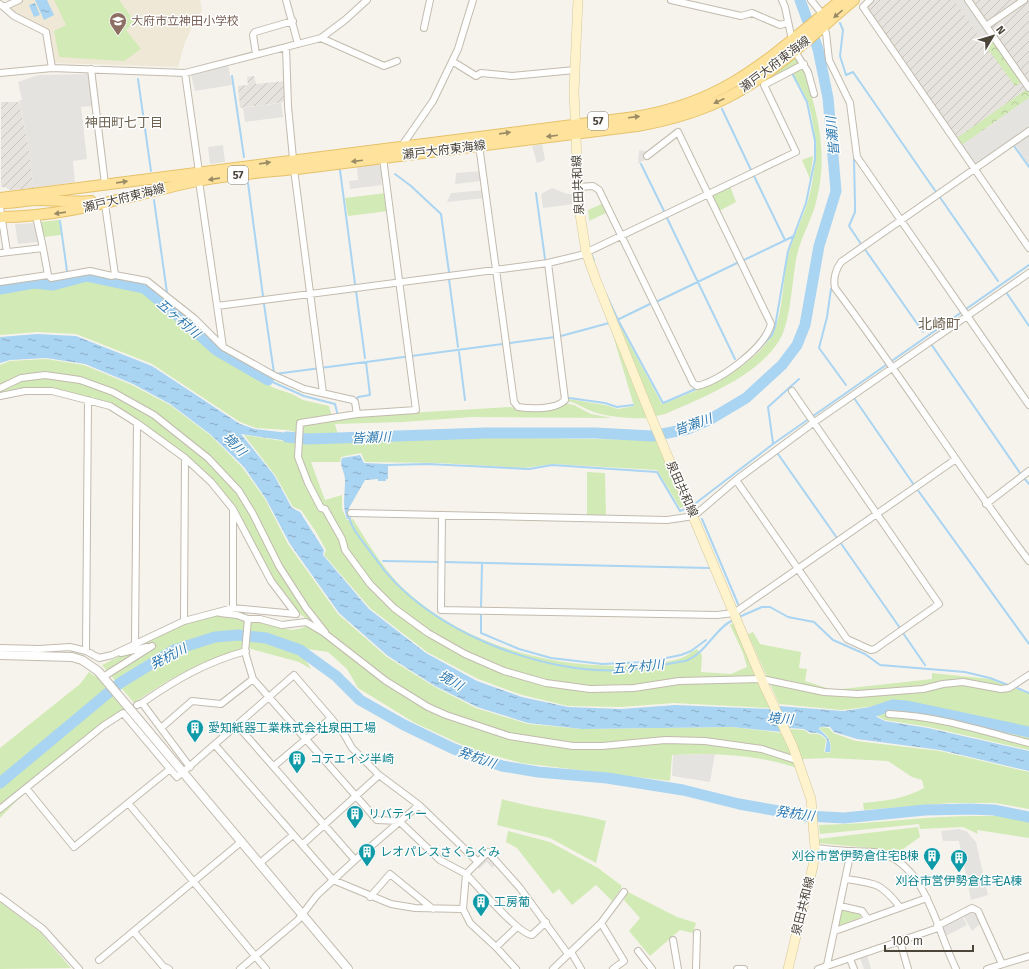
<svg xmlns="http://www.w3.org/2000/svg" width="1029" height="969" font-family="'Fira Sans','Noto Sans JP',sans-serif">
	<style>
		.industrial { fill: url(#industrial-furrows) }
		.education { fill: #efe8d6 }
		.green { fill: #d2eab5 }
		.forest { fill: url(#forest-crowns) }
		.parking { fill: #e5e3e0 }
		.water { fill: url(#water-ripples) }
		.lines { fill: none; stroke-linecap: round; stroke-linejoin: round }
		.stream { stroke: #a9d4f2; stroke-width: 2 }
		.river { stroke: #a9d4f2; stroke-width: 11 }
		.minor-casing { stroke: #c2bbae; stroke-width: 8 }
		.tertiary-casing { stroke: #c2bbae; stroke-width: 10 }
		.secondary-casing { stroke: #d6c79b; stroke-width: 10 }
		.primary-casing { stroke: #e6c16a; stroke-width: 12 }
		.minor { stroke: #fff; stroke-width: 6 }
		.tertiary { stroke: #fff; stroke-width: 8 }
		.secondary { stroke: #fff3cd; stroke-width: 9 }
		.primary { stroke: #ffe39c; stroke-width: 10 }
		.oneway { fill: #9c8c66 }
		.labels { text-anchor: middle; stroke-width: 3; stroke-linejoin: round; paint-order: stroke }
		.shield { fill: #fff; stroke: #817c74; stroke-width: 1 }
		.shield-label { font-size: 11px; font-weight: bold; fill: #4b4439 }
		.education-label { font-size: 12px; fill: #785e54; stroke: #fff; text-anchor: start }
		.street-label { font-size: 12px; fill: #4b4439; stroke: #fff }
		.culture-label { font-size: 12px; fill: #0d838f; stroke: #fff; text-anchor: start }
		.neighbourhood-label { font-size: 13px; fill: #6e6250; stroke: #fff }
		.water-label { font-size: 13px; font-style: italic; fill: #2e7ab2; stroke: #fff }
		.quarter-label { font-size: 14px; fill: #6e6250; stroke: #fff }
	</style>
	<defs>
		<pattern id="industrial-furrows" width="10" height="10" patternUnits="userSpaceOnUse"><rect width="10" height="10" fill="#e6e2dd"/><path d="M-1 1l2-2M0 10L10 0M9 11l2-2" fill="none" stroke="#c7c3be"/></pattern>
		<pattern id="forest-crowns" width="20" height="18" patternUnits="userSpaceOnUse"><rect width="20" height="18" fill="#d2eab5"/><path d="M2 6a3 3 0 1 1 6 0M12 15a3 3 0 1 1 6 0" fill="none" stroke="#b6ca9c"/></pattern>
		<pattern id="water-ripples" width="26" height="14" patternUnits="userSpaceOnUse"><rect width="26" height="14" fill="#a9d4f2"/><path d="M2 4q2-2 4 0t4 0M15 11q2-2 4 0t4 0" fill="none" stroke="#8caec5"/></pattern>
	</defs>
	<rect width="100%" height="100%" fill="#f6f3ec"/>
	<path class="industrial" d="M873,0H964L1029,92V98L962,145L866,10L867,6Z
		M972,0H1020L987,22Z
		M1028,0H1029V82L991,28V25Z
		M254,76L256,84L285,81V102L240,108L238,86L248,85L247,77Z
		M1,102H19L29,149L33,188L10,190L5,187H1Z"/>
	<path class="education" d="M24,0H200L202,11L195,21L185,42L178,67L54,63L48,29L15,14L8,7Z"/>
	<path class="green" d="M54,0H119L135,22L126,30L141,49L124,61L59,57L54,31L66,25Z
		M796,57L801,63L764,82Z
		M801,69L803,70C818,110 828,155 817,198C813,218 801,236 797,255C792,278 791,323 779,341C756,377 703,397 665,414L656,416L616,322H618L662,404C701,389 746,373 771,337C782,321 783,281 787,260C791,240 801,223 807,204C817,171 818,135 808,102C804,92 797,82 792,73Z
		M813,156L810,179L802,160Z
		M730,186L736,202L719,211L712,197L713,194Z
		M386,193L388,211L348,216L345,198Z
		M604,203L608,212L589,221L588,210Z
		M59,220L61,235L43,237L40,222Z
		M87,279L143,290L184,323L214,353L274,388L292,394L303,400L329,406L333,420L357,416L512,407L515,409H523L564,403L574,405L591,414L612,418L472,417L402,422L335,424L338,435L302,434L288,430L256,428L240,422L152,364L76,334L37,332L0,335V293L34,285L53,287Z
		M610,325L648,418C632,419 606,417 591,411C583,408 577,403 568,401V399L605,405L618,409L634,406Z
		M46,359L84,365L132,385L170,405L210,435L242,467L265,499L288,544L338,614L387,657L435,687L476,708L528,724L582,729L732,727L782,733L797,768C755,754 716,753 672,755L670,781L521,763L471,749L415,723L358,688L347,669L328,652L308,649L271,636L250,631L251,621C276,621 287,639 312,623L300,614L272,578L211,479L111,405L85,396L54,389H25L0,393V365L10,361Z
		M244,435L296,443L295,453L301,454L302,443L465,437L659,440L687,505L680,508L657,470L553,464L524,468L440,463L365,462L361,453L341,457L340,462H311L325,500L342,495V509L347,520L353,519C371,548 388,577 414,598C472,647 559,670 633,665C649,664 669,663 684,657C688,655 693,651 697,649L702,655L701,672L731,674L747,667L743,653L730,625L735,622L771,708L674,703L621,707L568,706L522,695L478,679L427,652L370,608L324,555L326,550L316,532L301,510L293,507L275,475Z
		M587,472L605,473L606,516L587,515Z
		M214,615L234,617L245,621L243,649C200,661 170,678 134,703L102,665L124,654L136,645L184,623Z
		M753,632L760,644L801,652L799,668L807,669L805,681L833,690L932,679V673L990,679L1029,694V750L929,727L885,720L875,715L886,711L885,705L842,710L779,704L748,634Z
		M249,639L278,646L303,655L311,669L299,662L248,648Z
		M89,672L98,678L124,710C79,740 37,779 0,818V748L80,684Z
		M820,727L829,728L833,733L856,741L940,751L1029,772V809L995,803H951L864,810L863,803C885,801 904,799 924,788L922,780L912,777L888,761L830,758L802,759L789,729L804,730L810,734C817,733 822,734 826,740L824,752L830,753C833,741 828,736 820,729Z
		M502,799C536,809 572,812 606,821L596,863L550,838L497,825Z
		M979,816H1000L1029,821V838L977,830L978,834L963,827L920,829L919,824L820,834L819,825C873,824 926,816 979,816Z
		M918,827L920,837L896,854L880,849L818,843V839Z
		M508,831L550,842L598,868L622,886L620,890L612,901L596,885L572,905L559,889L553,894L517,848L506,842Z
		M628,892L677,917L696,923L693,933L680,930L650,956L629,931L640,918L624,900Z
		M0,902L40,932L71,968L0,969Z
		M841,909L860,912L862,917L837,926Z"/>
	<path class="forest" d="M990,37L1022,82L1015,86L983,42Z
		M1027,89L1029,92V98L962,145L957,138Z"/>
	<path class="parking" d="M954,0H964L988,34L981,39Z
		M228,64L232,85L195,91L191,75Z
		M88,74L90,75L94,106L81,107L87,159L73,161L75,182L33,188L29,149L19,100H22L18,82L38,75Z
		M1029,98V129L978,165L975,164L962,145Z
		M281,103L283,117L245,122L243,108Z
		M1029,135V166L1015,145Z
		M542,144L545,160L537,163L532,146Z
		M223,145L225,162L210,164L208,147Z
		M639,150L646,151V159L638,164Z
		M378,164L383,170L385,180L381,181L382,185L350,189L349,181L358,180L357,167Z
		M482,171L483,181L455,184L456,173Z
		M552,188L567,194H573L574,204L543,208L541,194Z
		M484,190L485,198L447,202L451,193Z
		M34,223L38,242L18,244L15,224Z
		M715,754L710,782L672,776L673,755Z
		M959,829L966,831L976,842L988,895L971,900L959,841H943L941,831Z
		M488,854L497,864L492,868L487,862L479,869L476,866Z
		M971,910L976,913L981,923L972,931L963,915Z
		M962,915L967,925L944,937L939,927Z
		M867,955L871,969H864L860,958Z"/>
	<path class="water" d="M35,0H47L54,15L44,20Z
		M35,3L40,15L34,17L29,5Z
		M37,334L76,336L152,366L240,424L255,429L296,434V442L241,434L274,475L292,508L300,512L324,550L323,555L369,609L426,653L477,681L522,697L568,707L621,709L675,705L772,709L782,732L732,727L582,729L528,723L477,707L435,686L388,656L339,613L290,544L266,499L244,467L210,434L170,404L133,384L85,364L46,358L10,360L0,363V337Z
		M360,455L364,463L388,464V479H386V481H378V479L365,480L349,508L351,519H347C342,506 345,495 345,480C345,472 339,466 342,458Z
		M885,705L886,710L873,715L885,721L928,728L1029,751V771L940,750L857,739L834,732L830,727H820L819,729C828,737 832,741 830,752H825L827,740C823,734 818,732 811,733L804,729L789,728L779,706L843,711Z"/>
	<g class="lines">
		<path class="stream" d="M840,23L843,30L840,56L846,75L853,72L936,192
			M232,76L244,157
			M138,79L151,171
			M722,109L751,170
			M1014,146L1029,167
			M854,159L855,205V212L849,226L861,244
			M641,164L664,211
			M340,170L355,284
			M395,174L411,186L441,214L449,272
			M754,176L785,240
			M248,183L263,296
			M536,193L545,259
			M939,196L998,281
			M154,200L167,293
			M667,218L735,359
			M60,221L67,271
			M864,248L923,332
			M591,254L594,260
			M744,260L794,236
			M449,279L458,347
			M831,289L827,317L819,348L846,385
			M356,291L365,358
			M1006,292L1029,326
			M606,294L618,320L663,403L698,388
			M160,301L163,298
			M656,302L737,263
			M264,304L274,373
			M617,320L652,303
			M561,336L609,323
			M931,344L1020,473
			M459,352L465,400
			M756,352L772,335L775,327L788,251L806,203L815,159V141L807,102L793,75
			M569,398L605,403L617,407L633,405
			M854,398L914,485
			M357,399L358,397L370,395L366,362
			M338,416L335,404L304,396L268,380L275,374L555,337
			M773,443L768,407L799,379
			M778,454L837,538
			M386,465L428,464L529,469L552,465L657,472L680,511L688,508
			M1024,478L1029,484
			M917,489L1029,644
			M692,506L773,444L1029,265
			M349,517C352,531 367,546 375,558C424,630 542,676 628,670C647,668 666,664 685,661C706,654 714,629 733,620
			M702,519L738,604
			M840,542L900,628
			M383,561L439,562
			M444,562L710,568
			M481,608L482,563
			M481,613V633L519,649L551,658L602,664L646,662L681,655L691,651L706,640
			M739,617L762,607H770L788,617L814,622L833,640L865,654L880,665L965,672L990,678L1008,685
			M903,633L925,665
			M1017,688L1029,693"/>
		<path class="river" d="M0,289L34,283L53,285L87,276L144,288L184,321L216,350L268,380
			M287,437L308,439L486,433H595L652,436L688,429L709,420L746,398L782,365L797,345L805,325L819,246L836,191L828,98L818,49L800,0
			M872,712L893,705L906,706L1029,732
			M0,783L120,683L174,650L215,637L238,635L266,638L300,650L336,676L360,700L404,725L454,749L502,766L538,772L607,778L683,790L739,804L807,816L844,818L925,810L971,809L994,810L1029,817"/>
		<defs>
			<path id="minor" d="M286,0L298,44
				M671,0L741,16L752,13L780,25L787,23
				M782,0L785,7L792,40
				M811,0L823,15
				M870,0L863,7L1029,248
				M968,0L1029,88
				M0,4L14,16L46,32L52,68
				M4,7L19,0
				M823,26L826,33L829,60L850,103L857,157L1029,405
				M986,26L1024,0
				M424,28L430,0
				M321,38L384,66L397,61
				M286,47L288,106L294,169L323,393
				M794,50L808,72L814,94
				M256,54L253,35L255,32L293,21
				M452,61L476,76L481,73L512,76L575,70
				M91,69L105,184
				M0,73L52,68L185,73L321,38L345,20L367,0
				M185,73L199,172
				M1029,131L841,262C836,269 833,279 835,288C902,377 962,472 1029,561
				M479,145L514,402L518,407C530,409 556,410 565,400L548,263
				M401,147L433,101L458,49L473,0
				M383,158L416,410L357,414L300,423L298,457L308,483L321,508L325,509L342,539L345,550L370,584L394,608L428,633L465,654L504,671L546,683L590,689L634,688L679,681L762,679L824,692L858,694L923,689L943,684L963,682L1001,689L1009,688L1029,675
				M199,181L223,347L275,376L304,389L353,400L355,402L357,414
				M578,187L593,186L599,190L693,383L697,386C720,381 765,348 771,324L678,132L647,156
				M0,207L7,252
				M36,216L43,248
				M0,253L43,248L48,275
				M115,275L147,281L195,319L222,346
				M0,282L48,275L51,278L90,271L112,276L115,275L105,204
				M217,306L548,263L581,255L796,152L764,85L804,64
				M0,388L21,378L45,375L80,380L113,392L154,415L208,458L239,491L253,514L279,566L306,608L325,632
				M0,396L25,391H52L110,406L137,423L185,458L211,482L233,509V608L184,621L112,655L99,658L86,651L70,647L39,649L0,648
				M736,480L847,639L871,650L875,649L939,604L792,391
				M986,504L1029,471
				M351,513L667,520L694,516L736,480L813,423L1029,273
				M442,515L441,610L717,615L734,613L956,459
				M233,608L296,614L271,581L234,511
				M220,613L237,615L248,619
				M184,621L185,458
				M135,643L137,423
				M86,651L88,400
				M121,653L147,647
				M103,677L152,646
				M142,703L190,767
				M137,705L142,703C175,680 206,662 246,651
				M889,714C937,716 983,731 1029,743
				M237,725L355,860
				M161,728L192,701L221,704L253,679
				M215,745L333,880L391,904L415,908L463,909
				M274,766L331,718L344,734L352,748L379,775
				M26,788L74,847L170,769L177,777L183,772L294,675L331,718
				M129,804L266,969
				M0,809L103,726L123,713L170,769
				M303,844L379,775L419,805
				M815,848C827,849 840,851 852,851C861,852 871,851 880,853C926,864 937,931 956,969
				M260,863L293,835
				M466,874L463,909L470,923L496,947L516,969
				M466,874C477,886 520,935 532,935L546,922
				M846,879C875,883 881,883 899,906
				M0,897L43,929L79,969
				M370,897L390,874L433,909
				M840,906L862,911L867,918
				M601,923L624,961L613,969
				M937,926L972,908L978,911L1002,964
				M835,931L927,898
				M134,932L163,966L169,969
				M673,940L678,969
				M900,941L908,969
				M496,947L517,927
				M638,951L652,969
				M571,952L581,969
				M568,954L520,888L488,852L466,874L440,860L399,821L377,820L253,679L245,652L248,619H260L282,625L306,622L323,632L386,681L428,707L446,715L509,736L573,746H602L665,740L705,741L762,749L799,761
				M850,959L854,969
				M99,960L241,842
				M827,965L851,851
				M240,969L298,920L317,895L355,860L419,805L478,862
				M553,969L601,923L624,892
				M696,969L697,933
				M737,969H744
				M818,969L938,928
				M987,969L1029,956"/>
			<path id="tertiary" d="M0,655L72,657L82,660L98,671L348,969"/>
			<path id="secondary" d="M578,0L574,92L579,208L586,252L596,280L652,419L764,685L793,747L811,799L815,848L813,866L788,969"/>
			<path id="primary" d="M0,198L635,117C728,102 771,56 841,0
				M0,200L2,203C15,203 27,200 40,200C57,200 73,203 91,201
				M0,217C68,217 131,195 197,181C232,174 269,172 305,168L637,126C671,120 703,111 734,94C775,72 818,30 854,0"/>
		</defs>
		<use href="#minor" class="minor-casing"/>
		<use href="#tertiary" class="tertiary-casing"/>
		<use href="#secondary" class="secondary-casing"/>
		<use href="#primary" class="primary-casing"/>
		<use href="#minor" class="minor"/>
		<use href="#tertiary" class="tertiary"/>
		<use href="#secondary" class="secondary"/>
		<use href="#primary" class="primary"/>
	</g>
	<defs><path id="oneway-solid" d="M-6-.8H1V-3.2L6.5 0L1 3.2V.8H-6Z"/></defs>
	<g class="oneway">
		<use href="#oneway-solid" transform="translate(838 14) rotate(140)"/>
		<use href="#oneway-solid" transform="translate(719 101) rotate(155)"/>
		<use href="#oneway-solid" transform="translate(634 117) rotate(-7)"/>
		<use href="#oneway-solid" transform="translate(505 133) rotate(-8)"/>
		<use href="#oneway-solid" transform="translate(552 136) rotate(173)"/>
		<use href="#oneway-solid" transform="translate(357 161) rotate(173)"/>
		<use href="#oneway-solid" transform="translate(265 163) rotate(-8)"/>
		<use href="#oneway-solid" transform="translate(214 179) rotate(172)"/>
		<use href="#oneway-solid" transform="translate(122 182) rotate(-8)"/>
		<use href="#oneway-solid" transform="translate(60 213) rotate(172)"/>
	</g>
	<defs>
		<symbol id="school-pin" viewBox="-11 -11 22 30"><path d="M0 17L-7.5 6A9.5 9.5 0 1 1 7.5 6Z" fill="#8d6e63" stroke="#fff"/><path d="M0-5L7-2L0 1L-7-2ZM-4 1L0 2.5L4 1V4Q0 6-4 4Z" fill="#fff"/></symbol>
		<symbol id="building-pin" viewBox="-11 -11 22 30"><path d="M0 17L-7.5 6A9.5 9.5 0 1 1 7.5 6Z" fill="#0f9aa8" stroke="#fff"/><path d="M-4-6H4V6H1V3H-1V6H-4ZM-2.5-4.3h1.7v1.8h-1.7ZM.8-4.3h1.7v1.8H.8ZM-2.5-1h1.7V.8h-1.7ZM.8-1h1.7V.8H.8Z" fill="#fff"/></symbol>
	</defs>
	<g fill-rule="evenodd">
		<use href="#school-pin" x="108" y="11" width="20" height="27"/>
		<use href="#building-pin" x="185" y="718" width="20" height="27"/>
		<use href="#building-pin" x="287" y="749" width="20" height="27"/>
		<use href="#building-pin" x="345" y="804" width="20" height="27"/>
		<use href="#building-pin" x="357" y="842" width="20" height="27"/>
		<use href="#building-pin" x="922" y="846" width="20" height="27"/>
		<use href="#building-pin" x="949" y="848" width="20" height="27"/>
		<use href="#building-pin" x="471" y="892" width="20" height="27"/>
	</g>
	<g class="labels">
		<g class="shield">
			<rect x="588" y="112" width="20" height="18" rx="3"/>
			<rect x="228" y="166" width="20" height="18" rx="3"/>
		</g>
		<g class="shield-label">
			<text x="598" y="125">57</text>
			<text x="238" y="179">57</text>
		</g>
		<g class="education-label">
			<text x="131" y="25">大府市立神田小学校</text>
		</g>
		<g class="street-label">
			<text transform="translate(775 64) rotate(-37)" y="4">瀬戸大府東海線</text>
			<text transform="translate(444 150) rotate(-7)" y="4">瀬戸大府東海線</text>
			<text transform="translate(578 185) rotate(-93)" y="4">泉田共和線</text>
			<text transform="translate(124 198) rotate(-14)" y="4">瀬戸大府東海線</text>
			<text transform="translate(682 489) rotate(66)" y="4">泉田共和線</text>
			<text transform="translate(803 906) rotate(-76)" y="4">泉田共和線</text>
		</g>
		<g class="culture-label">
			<text x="208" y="732">愛知紙器工業株式会社泉田工場</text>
			<text x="310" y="763">コテエイジ半崎</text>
			<text x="368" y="818">リバティー</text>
			<text x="380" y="856">レオパレスさくらぐみ</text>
			<text x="919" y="860" text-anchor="end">刈谷市営伊勢倉住宅B棟</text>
			<text x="959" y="885" text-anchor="middle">刈谷市営伊勢倉住宅A棟</text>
			<text x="494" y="906">工房葡</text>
		</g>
		<g class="neighbourhood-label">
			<text x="124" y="127">神田町七丁目</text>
		</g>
		<g class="water-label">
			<text transform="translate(832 136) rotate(-95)" y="5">皆瀬川</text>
			<text transform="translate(179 318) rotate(41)" y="5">五ヶ村川</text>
			<text transform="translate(693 424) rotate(-20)" y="5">皆瀬川</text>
			<text transform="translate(371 437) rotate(-2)" y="5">皆瀬川</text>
			<text transform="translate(235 444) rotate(46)" y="5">境川</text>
			<text transform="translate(168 656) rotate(-27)" y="5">発杭川</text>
			<text transform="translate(638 666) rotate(-5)" y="5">五ヶ村川</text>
			<text transform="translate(451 680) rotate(30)" y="5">境川</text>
			<text transform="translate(780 718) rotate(4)" y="5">境川</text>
			<text transform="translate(477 757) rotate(20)" y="5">発杭川</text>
			<text transform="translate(795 813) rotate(8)" y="5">発杭川</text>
		</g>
		<g class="quarter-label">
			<text x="939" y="329">北崎町</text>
		</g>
	</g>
	<g transform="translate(993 36) rotate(52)" stroke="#ffffff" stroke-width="3" paint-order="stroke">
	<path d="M0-3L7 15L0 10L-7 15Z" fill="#4b4439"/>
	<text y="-6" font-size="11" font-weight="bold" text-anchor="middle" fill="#4b4439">N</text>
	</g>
	<path d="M885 945v6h88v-6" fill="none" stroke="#4b4439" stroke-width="2"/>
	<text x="891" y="945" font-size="12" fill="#4b4439" stroke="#ffffff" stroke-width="3" paint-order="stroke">100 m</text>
</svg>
